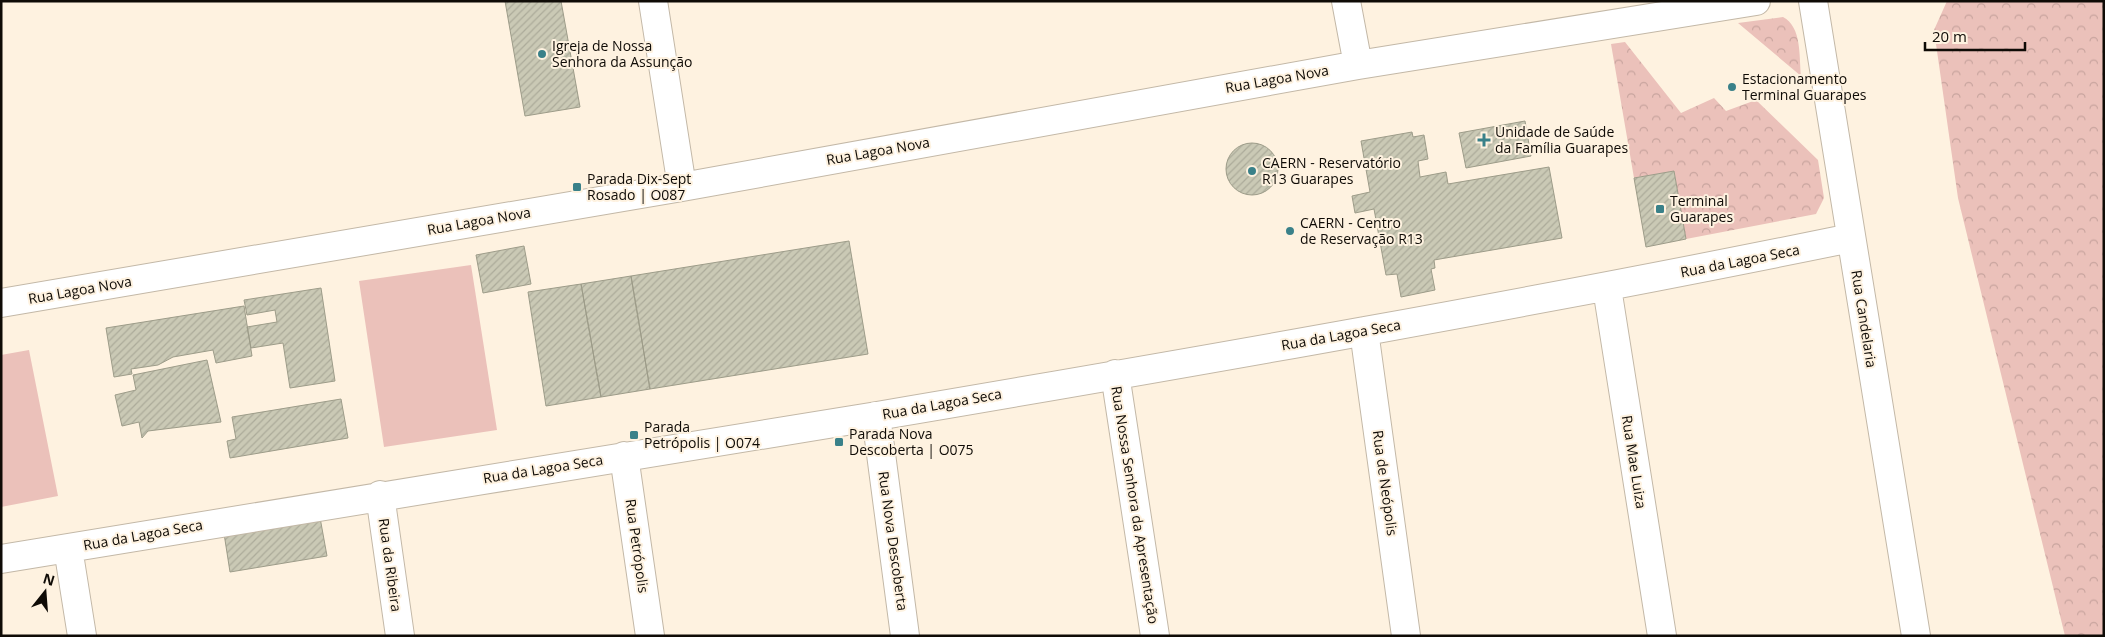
<svg xmlns="http://www.w3.org/2000/svg" width="2105" height="637" font-family="'Open Sans',sans-serif">
	<style>
		.green { fill: #ebc1ba }
		.forest { fill: url(#forest-crowns) }
		.building { fill: url(#building-hatch); stroke: #9d9c89 }
		.lines { fill: none; stroke-linecap: round; stroke-linejoin: round }
		.minor-casing { stroke: #c3b8a7; stroke-width: 30 }
		.minor { stroke: #fff; stroke-width: 28 }
		.poi-dot { fill: #3a8189; stroke: #fef2e0; stroke-width: 2 }
		.labels { text-anchor: middle; stroke-width: 4; stroke-linejoin: round; paint-order: stroke }
		.poi-label { font-size: 14px; fill: #0f0b06; stroke: #fef2e0; text-anchor: start }
		.street-label { font-size: 14px; fill: #0f0b06; stroke: #fef2e0 }
	</style>
	<defs>
		<pattern id="forest-crowns" width="20" height="18" patternUnits="userSpaceOnUse" patternTransform="scale(1.25)"><rect width="20" height="18" fill="#ebc1ba"/><path d="M2 6a3 3 0 1 1 6 0M12 15a3 3 0 1 1 6 0" fill="none" stroke="#c8a49e"/></pattern>
		<pattern id="building-hatch" width="6" height="6" patternUnits="userSpaceOnUse" patternTransform="scale(1.25)"><rect width="6" height="6" fill="#cac9b5"/><path d="M-1 1l2-2M0 6l6-6M5 7l2-2" fill="none" stroke="#acab9a"/></pattern>
	</defs>
	<rect width="100%" height="100%" fill="#fef2e0"/>
	<path class="green" d="M471,265L497,430L384,447L359,281Z
		M29,350L58,496L1,507V355Z"/>
	<path class="forest" d="M1947,1H2104V636H2065L1958,198L1934,30Z
		M1783,17C1802,27 1799,56 1801,76L1738,23Z
		M1625,42L1681,113L1714,98L1726,111L1756,100L1818,160L1824,198L1816,214L1686,239L1674,171L1634,178L1611,44Z"/>
	<path class="building" d="M505,1H561L580,107L525,116Z
		M1525,121L1531,156L1466,168L1459,133Z
		M1412,132L1413,137L1424,135L1428,159L1418,161L1420,177L1446,172L1448,184L1549,167L1562,238L1434,260L1435,268L1431,269L1435,290L1401,297L1397,274L1386,275L1374,209L1355,213L1352,196L1370,192L1361,141Z
		M1226 169a26 26 0 1 1 52 0a26 26 0 1 1-52 0Z
		M1674,171L1686,239L1646,247L1634,178Z
		M849,241L868,354L650,389L631,276Z
		M524,246L531,284L483,293L476,255Z
		M631,276L650,389L601,397L581,284Z
		M581,284L601,397L546,406L528,292Z
		M321,288L335,381L290,388L283,343L251,348L247,327L277,322L275,310L247,315L244,300Z
		M244,306L252,356L216,363L213,350L173,357L158,365L131,369L132,374L114,377L106,328Z
		M207,360L221,422L148,431L142,438L139,422L122,426L115,395L136,390L133,375Z
		M341,399L348,438L230,458L227,441L236,439L232,417Z
		M319,512L327,556L230,572L223,527Z"/>
	<g class="lines">
		<defs>
			<path id="minor" d="M653,1L682,187
				M1346,1L1358,65
				M1813,1L1916,636
				M1607,288L1662,636
				M1,303L682,187L1358,65L1756,1
				M1364,331L1406,636
				M1115,374L1155,636
				M876,416L905,636
				M624,456L650,636
				M380,495L400,636
				M68,548L82,636
				M1,559C293,509 585,465 877,416C1202,361 1528,304 1851,238"/>
		</defs>
		<use href="#minor" class="minor-casing"/>
		<use href="#minor" class="minor"/>
	</g>
	<g class="poi-dot">
		<circle cx="542" cy="54" r="5"/>
		<circle cx="1732" cy="87" r="5"/>
		<path d="M1481.5 132.5h5v5h5v5h-5v5h-5v-5h-5v-5h5z"/>
		<circle cx="1252" cy="171" r="5"/>
		<rect x="572" y="182" width="10" height="10" rx="2.5"/>
		<rect x="1655" y="204" width="10" height="10" rx="2.5"/>
		<circle cx="1290" cy="231" r="5"/>
		<rect x="629" y="430" width="10" height="10" rx="2.5"/>
		<rect x="834" y="437" width="10" height="10" rx="2.5"/>
	</g>
	<g class="labels">
		<g class="poi-label">
			<text x="552" y="51">Igreja de Nossa<tspan x="552" dy="16">Senhora da Assunção</tspan></text>
			<text x="1742" y="84">Estacionamento<tspan x="1742" dy="16">Terminal Guarapes</tspan></text>
			<text x="1495" y="137">Unidade de Saúde<tspan x="1495" dy="16">da Família Guarapes</tspan></text>
			<text x="1262" y="168">CAERN - Reservatório<tspan x="1262" dy="16">R13 Guarapes</tspan></text>
			<text x="587" y="184">Parada Dix-Sept<tspan x="587" dy="16">Rosado | O087</tspan></text>
			<text x="1670" y="206">Terminal<tspan x="1670" dy="16">Guarapes</tspan></text>
			<text x="1300" y="228">CAERN - Centro<tspan x="1300" dy="16">de Reservação R13</tspan></text>
			<text x="644" y="432">Parada<tspan x="644" dy="16">Petrópolis | O074</tspan></text>
			<text x="849" y="439">Parada Nova<tspan x="849" dy="16">Descoberta | O075</tspan></text>
		</g>
		<g class="street-label">
			<text transform="translate(1277 79) rotate(-10)" y="5">Rua Lagoa Nova</text>
			<text transform="translate(878 151) rotate(-10)" y="5">Rua Lagoa Nova</text>
			<text transform="translate(479 221) rotate(-10)" y="5">Rua Lagoa Nova</text>
			<text transform="translate(1740 261) rotate(-11)" y="5">Rua da Lagoa Seca</text>
			<text transform="translate(80 290) rotate(-10)" y="5">Rua Lagoa Nova</text>
			<text transform="translate(1864 319) rotate(81)" y="5">Rua Candelaria</text>
			<text transform="translate(1341 335) rotate(-10)" y="5">Rua da Lagoa Seca</text>
			<text transform="translate(942 404) rotate(-10)" y="5">Rua da Lagoa Seca</text>
			<text transform="translate(1634 462) rotate(81)" y="5">Rua Mae Luiza</text>
			<text transform="translate(543 469) rotate(-9)" y="5">Rua da Lagoa Seca</text>
			<text transform="translate(1385 483) rotate(82)" y="5">Rua de Neópolis</text>
			<text transform="translate(1135 505) rotate(81)" y="5">Rua Nossa Senhora da Apresentação</text>
			<text transform="translate(143 535) rotate(-10)" y="5">Rua da Lagoa Seca</text>
			<text transform="translate(893 541) rotate(82)" y="5">Rua Nova Descoberta</text>
			<text transform="translate(637 546) rotate(82)" y="5">Rua Petrópolis</text>
			<text transform="translate(390 565) rotate(82)" y="5">Rua da Ribeira</text>
		</g>
	</g>
	<rect width="2105" height="637" fill="none" stroke="#0f0b06" stroke-width="5"/>
	<g transform="translate(45 592) rotate(17)" stroke="#fef2e0" stroke-width="4" paint-order="stroke">
	<path d="M0-4L9 19L0 12L-9 19Z" fill="#0f0b06"/>
	<text y="-8" font-size="14" font-weight="bold" text-anchor="middle" fill="#0f0b06">N</text>
	</g>
	<path d="M1925 42v8h100v-8" fill="none" stroke="#0f0b06" stroke-width="2.5"/>
	<text x="1932" y="42" font-size="15" fill="#0f0b06" stroke="#fef2e0" stroke-width="4" paint-order="stroke">20 m</text>
</svg>
